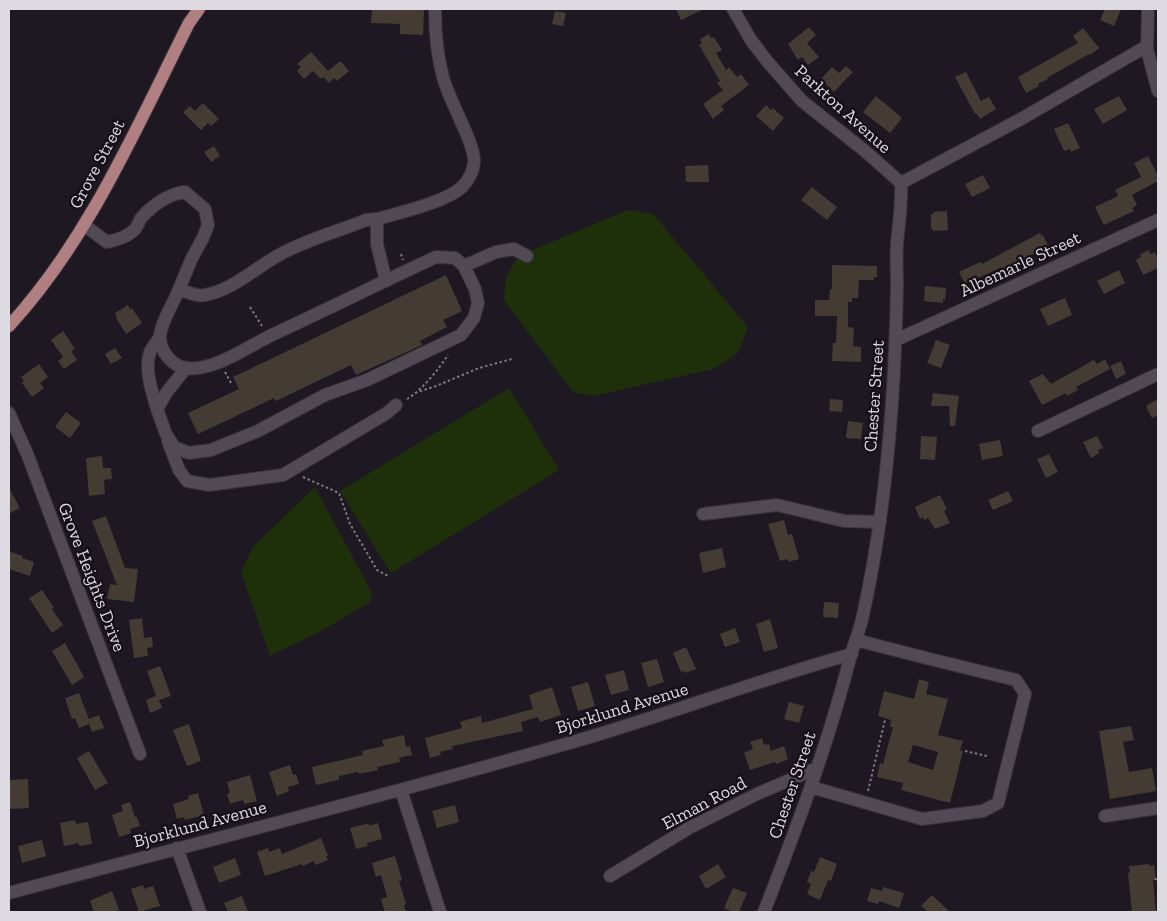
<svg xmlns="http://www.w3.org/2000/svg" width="1167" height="921" font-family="'Zilla Slab',serif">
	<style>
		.green { fill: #1e300a }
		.building { fill: #443c32; fill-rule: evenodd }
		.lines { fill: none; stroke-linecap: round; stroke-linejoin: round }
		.minor-casing { stroke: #37333a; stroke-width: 14 }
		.major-casing { stroke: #37333a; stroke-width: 14 }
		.path { stroke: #7e7981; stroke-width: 2; stroke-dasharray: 2.5 2.5; stroke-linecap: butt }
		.minor { stroke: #514a55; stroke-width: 12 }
		.major { stroke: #b27f81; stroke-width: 12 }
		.labels { text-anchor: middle; stroke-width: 4.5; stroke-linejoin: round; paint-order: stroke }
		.street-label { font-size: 18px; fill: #dedae1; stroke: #150f18 }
	</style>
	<rect width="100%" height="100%" fill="#1e1822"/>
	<path class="green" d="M628,210L653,214L748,327L738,353L713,369L593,396L573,392L504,300L506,278L518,256Z
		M509,388L559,470L391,573L340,491Z
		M315,487L372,593L370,602L321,631L270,656L241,572L253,547Z"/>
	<path class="building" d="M372,9L424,10L423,35L400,34V24L371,23Z
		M676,9H704L681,20Z
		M1105,9H1121L1114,26L1100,20Z
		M555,11L566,13L563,26L552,24Z
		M809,27L816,35L807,43L819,57L808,65L802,57L798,60L788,44Z
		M1083,28L1099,48L1090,55L1089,54L1047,78L1048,79L1038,84L1039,86L1026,93L1018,77L1078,43L1073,36Z
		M709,34L711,38L714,37L722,50L716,53L726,70L729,67L737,77L741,74L749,85L721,106L724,110L713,119L703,104L723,90L717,83L720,81L699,45L702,44L700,39Z
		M311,52L328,71L340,61L349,71L337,81L334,78L329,83L323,77L321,79L313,71L304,79L297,71L301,67L297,64Z
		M846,66L853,72L834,92L821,79L832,67L839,73Z
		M966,72L981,101L989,97L996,109L980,119L976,113L975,114L955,77Z
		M876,96L902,118L890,133L863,112Z
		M1119,96L1127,110L1103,124L1094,109Z
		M203,103L219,119L211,126L208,123L201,130L183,112L190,106L195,111Z
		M766,105L771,110L773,108L784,118L773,131L756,116Z
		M1068,123L1080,148L1071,152L1070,149L1064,151L1054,129Z
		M214,146L220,156L211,162L204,152Z
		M1148,156L1158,176V181L1132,195L1137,205L1132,208L1134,211L1104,225L1095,207L1118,196L1115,190L1141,177L1134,163Z
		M708,165L709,182H686L685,166Z
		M983,175L990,188L972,197L965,184Z
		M812,187L837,207L827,220L801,200Z
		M947,211L948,230L933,231V229H931V214H933V212Z
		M1040,233L1041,236L1043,235L1050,250L1048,251L1050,254L1040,258L1035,253L1003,270L1002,267L965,284L959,272L980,262L982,264Z
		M1149,250L1150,254L1155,252L1158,259V268L1143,275L1136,260L1141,257L1140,254Z
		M832,265L877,266V277H874V280H859L858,298H852V302H848V327L854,328L853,346L861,347V362L832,361L833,343H836L837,316H815V300H829L830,289H832Z
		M1119,270L1125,283L1104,294L1097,281Z
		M446,275L462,311L443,320L447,327L420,341L422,345L356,375L351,365L276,401L274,398L198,434L188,413L239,389L233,377Z
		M925,286L946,288L945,300L943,299V303L924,301Z
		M1065,298L1072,315L1048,326L1040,309Z
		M128,305L130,309L132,308L142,323L126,334L116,318L117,317L115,313Z
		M63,331L75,349L71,351L77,360L64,369L58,361L63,357L51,340Z
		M936,340L950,345L941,368L927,363Z
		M115,348L122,358L111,364L105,354Z
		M1105,359L1110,369L1076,387L1078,390L1067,396L1066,393L1042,405L1029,381L1043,374L1051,384L1094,360L1097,364Z
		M1121,361L1126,374L1116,379L1110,366Z
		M39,364L48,377L40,383L44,388L32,397L22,383L24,381L21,377Z
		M933,393L959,396L955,426H950L949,406H931Z
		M830,399L843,400L842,412L829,411Z
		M1158,399V415L1152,418L1147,409V405Z
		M66,412L81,423L70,438L55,427Z
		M848,421L863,423L861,439L846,438Z
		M921,436L937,437L935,460L920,459Z
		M1097,436L1103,448L1098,450L1099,453L1091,458L1083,442Z
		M1000,440L1003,456L982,460L979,444Z
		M1049,454L1058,472L1046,478L1037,459Z
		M102,456L103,468H111L112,479L104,480L105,494L89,496L86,458Z
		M9,488L20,508L9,514Z
		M1008,491L1013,501L993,510L988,500Z
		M940,495L947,509L944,511L950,523L935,529L928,518L924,520L923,517L920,519L915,507Z
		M106,516L125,568L138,569L134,602L107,599L110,584L117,585L92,521Z
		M784,520L788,535L792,534L799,559L788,562V559L780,561L768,524Z
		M722,548L726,567L703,573L699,553Z
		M9,551L23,556L22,558L34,562L30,576L9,569Z
		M42,590L54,608L52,609L63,625L52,633L29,598Z
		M824,602L839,603L838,618L823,617Z
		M142,618L144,638L152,637L153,647L147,648L148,656L134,658L129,620Z
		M770,619L778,648L764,652L756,624Z
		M735,628L740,642L725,647L720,634Z
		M65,643L84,677L72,685L52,651Z
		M686,647L696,669L685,673L684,671L681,672L673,653Z
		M657,659L664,682L648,687L641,663Z
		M160,666L171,696L159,700L162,708L150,713L146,700L156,696L147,671Z
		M624,670L629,690L611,695L605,675Z
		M919,679L929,682L926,694L948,699L938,735L963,741L960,750L963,751L950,803L901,790L903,783L877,777L880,763L883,764L893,727H890L891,720L878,716L884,691L914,699ZM913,745L938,752L933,770L908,762Z
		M588,682L595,706L578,711L571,687Z
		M552,687L561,715L540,722L538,717L521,722L523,731L452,746L453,749L440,752L441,755L430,758L425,738L462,728L460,722L481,716L482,723L533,709L529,695Z
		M79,693L89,719L99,715L104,728L92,732L89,724L79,728L75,718L72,719L65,698Z
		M789,702L804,706L799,723L784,719Z
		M189,724L201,761L187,766L173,730Z
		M1131,726L1134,740L1123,742L1129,772L1152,768L1156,791L1110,799L1099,731Z
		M404,735L406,747L410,746L412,755L399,758L400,762L377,767L378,770L359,774L358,772L339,776V780L316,785L312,767L363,755L362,751L384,746L382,740Z
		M762,738L764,745L769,744L771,751L784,746L788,759L776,764L775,762L750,770L744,753L753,749L750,742Z
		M89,751L108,783L95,790L77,758Z
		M290,765L293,775L296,774L299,784L288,787L289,791L277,796L269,772Z
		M250,775L257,801L244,804L243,800L230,804L227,794L230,793L227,782Z
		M28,779L29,808L9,809V780Z
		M198,793L204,815L185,820L184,817L177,819L173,804L189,799L188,796Z
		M130,802L135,817H137L140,826L130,829L131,833L119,837L112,815L123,811L121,805Z
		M455,805L459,822L437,828L432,811Z
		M75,820L76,824L88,822L92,844L79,846V843L64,846L60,823Z
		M369,823V826L378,823L382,839L367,843L368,846L356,849L350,828Z
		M321,838L328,856L326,857L328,860L315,865L314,861L303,866L302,864L265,876L257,852L268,848L269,852L280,848L282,854Z
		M42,840L46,856L22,863L18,846Z
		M395,856L402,880L399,881L406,904L404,905L406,912H385L381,899L387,897L381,875L376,877L372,863Z
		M820,857L837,864L831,881L828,880L820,900L807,894L811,884L807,882L811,871L814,872Z
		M235,858L241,875L219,883L213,867Z
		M718,864L726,877L706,889L699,876Z
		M1149,864V866L1154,865L1156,880H1153L1156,912H1132L1128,873L1130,872L1129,866Z
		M143,885L144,889L153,886L160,906L139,912L131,889Z
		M883,887L904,893L899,908L879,901L878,904L867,901L871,888L882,891Z
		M733,888L747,893L739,912H733L724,908Z
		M112,891L119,910L112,912H94L90,901Z
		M932,895L950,912H928L921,906Z
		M242,896L248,912H228L224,903Z"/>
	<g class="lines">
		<defs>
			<path id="minor" d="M733,9L751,40L767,61L802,101L865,151L901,183
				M1148,9L1147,49L1158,91
				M901,183L1021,119L1147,46
				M377,219V244L386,281
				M84,225L107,242C117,240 128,237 135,229C138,226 139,221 141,218C152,206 168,194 185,192L205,209L208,225L203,238L192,258L179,289C187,292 197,297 205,295C233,290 255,268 279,255C307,239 337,232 366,220L377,219C399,213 446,202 462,187C468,181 473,172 474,163C476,145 448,99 443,77C437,55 435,31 435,9
				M464,266L496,252L514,249L527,256
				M159,338C157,342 152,347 150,352C144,369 152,392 157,409L167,392L186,368
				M896,340L1158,220
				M157,409L166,434L174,447L189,453L211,450L258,431L325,395L367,380L461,335L474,318L478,303L475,289L464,266L455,258L436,257C382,282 328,309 274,334C250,345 214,372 186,368C172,366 161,352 160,339C159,325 174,303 179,289
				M9,413L28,456L140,754
				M1038,431L1158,374
				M168,441L179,470L187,481L209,485L283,475L387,413L396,405
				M703,514L777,505L844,521L880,522
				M811,787L922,819L983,811L998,803L1025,694L1016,680L930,659L856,640
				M401,790L440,912
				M1105,816L1158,808
				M177,848L200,912
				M610,876L689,828L757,794L817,768
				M9,893C193,844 378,798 562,745C659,718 754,681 852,654
				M764,912C796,829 828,745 850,658C854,644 860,630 863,615C887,507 895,396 897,285C897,271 896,257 897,243C899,223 902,203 901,183"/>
			<path id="major" d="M9,326C89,239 136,128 189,23L199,9"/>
		</defs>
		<use href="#minor" class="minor-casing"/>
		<use href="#major" class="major-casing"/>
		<path class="path" d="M401,254L403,260
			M250,307L262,326
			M225,372L231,383
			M415,393L436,386L479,368L512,359
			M407,399C421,391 439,369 448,355
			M303,477L339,493L350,524L377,570L388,576
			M965,751L987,756
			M868,791L885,720
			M1155,878L1158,882"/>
		<use href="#minor" class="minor"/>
		<use href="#major" class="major"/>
	</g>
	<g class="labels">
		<g class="street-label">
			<text transform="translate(843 109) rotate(42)" y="6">Parkton Avenue</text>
			<text transform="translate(97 164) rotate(-62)" y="6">Grove Street</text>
			<text transform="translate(1020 264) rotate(-25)" y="6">Albemarle Street</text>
			<text transform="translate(874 396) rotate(-86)" y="6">Chester Street</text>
			<text transform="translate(92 577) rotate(69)" y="6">Grove Heights Drive</text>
			<text transform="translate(622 708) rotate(-17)" y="6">Bjorklund Avenue</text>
			<text transform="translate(792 785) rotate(-71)" y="6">Chester Street</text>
			<text transform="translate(704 803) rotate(-28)" y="6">Elman Road</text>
			<text transform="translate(200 824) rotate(-15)" y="6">Bjorklund Avenue</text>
		</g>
	</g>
	<rect width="1167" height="921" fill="none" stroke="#dedae1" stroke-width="20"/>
</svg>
